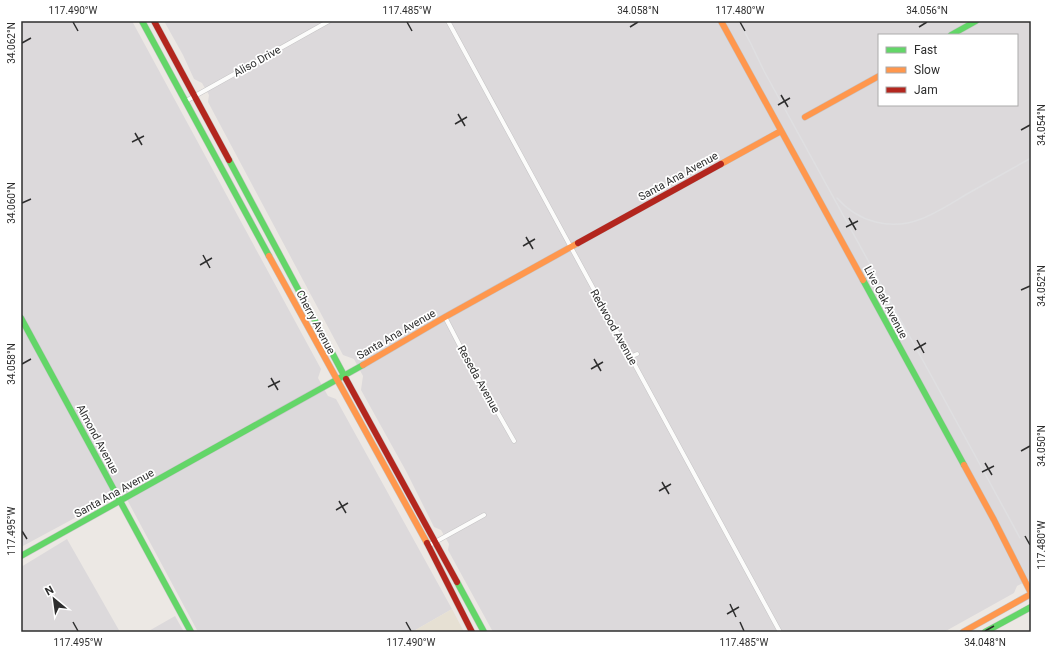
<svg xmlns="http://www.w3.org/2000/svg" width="1052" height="653" font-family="Roboto,sans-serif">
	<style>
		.industrial { fill: #dcd9db; fill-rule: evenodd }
		.education { fill: #e6e0d3 }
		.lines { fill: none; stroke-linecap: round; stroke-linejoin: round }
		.street-casing { stroke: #c5c4c5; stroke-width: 5 }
		.fast-casing { stroke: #c5c4c5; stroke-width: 7 }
		.slow-casing { stroke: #c5c4c5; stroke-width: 7 }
		.jam-casing { stroke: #c5c4c5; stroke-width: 7 }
		.street { stroke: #fcfcfb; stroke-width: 4 }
		.fast { stroke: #63d668; stroke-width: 6 }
		.slow { stroke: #ff974d; stroke-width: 6 }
		.jam { stroke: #b3261e; stroke-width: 6 }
		.rail { stroke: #dfdfe1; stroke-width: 1.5 }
		.ticks { fill: none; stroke: #2e2e2e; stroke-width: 1.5 }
		.labels { text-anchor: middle; stroke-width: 3.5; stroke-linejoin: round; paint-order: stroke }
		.street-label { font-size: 11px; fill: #2e2e2e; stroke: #fff }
		.neatline { fill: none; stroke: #2e2e2e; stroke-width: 1.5 }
		.ticks-label { font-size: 10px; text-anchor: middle; fill: #2e2e2e }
	</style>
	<rect width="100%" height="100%" fill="#ece8e4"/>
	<path class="industrial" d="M21,21H132L321,369L318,378L328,396L336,399L452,609L412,632H198L123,492L21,547Z
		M164,21H1031V579L1017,586L1014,593L944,632H493L448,550L449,544L441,530L434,527L406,471L361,390L363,376L354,359L343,355L208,102L209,95L202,83L194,79L183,55ZM879,35H1017V105H879Z
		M67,539L120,632H21V567Z
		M175,616L184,632H147Z"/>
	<path class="education" d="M452,609L464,632H412Z"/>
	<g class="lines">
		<defs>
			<path id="street" d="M448,21L780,632
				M186,101L329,21
				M445,317L461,348L514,441
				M630,357L637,354
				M428,546L484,515"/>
			<path id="fast" d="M142,21L269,256
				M951,35L976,21
				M229,160L346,379
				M863,280L964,465
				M21,318L191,632
				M21,556L363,365
				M457,582L484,632
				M985,632L1031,607"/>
			<path id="slow" d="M721,21L863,280
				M805,117L879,76
				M721,164L781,131
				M269,256L427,543
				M363,365L445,317L578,243
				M964,465L994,520L1031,593
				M963,632L1031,594"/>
			<path id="jam" d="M154,21L229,160
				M578,243L721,164
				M346,379L457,582
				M427,543L472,632"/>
		</defs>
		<use href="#street" class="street-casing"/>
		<use href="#fast" class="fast-casing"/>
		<use href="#slow" class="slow-casing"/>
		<use href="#jam" class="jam-casing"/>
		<use href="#street" class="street"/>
		<use href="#fast" class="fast"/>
		<use href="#slow" class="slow"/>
		<use href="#jam" class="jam"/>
		<path class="rail" d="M739,21L751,44L764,71L977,459L1020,538
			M837,198C858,222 891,231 921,219C937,213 952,203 967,194C988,182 1010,170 1031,158"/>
	</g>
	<path class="ticks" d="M73,22L78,31M407,22L412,31M740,22L745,31M630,27L638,22M919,27L927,22M22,43L31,38M781,95L788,107M778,105L790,98M458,114L465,126M455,124L467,117M1021,130L1030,125M135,133L142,145M132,142L144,136M22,203L31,199M849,218L856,230M846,227L858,221M526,237L533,249M523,246L535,239M203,255L210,268M200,265L212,258M1021,290L1030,286M917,340L924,353M914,350L926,343M594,359L601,371M22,364L31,359M591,369L603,362M271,378L278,390M268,387L280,381M1021,451L1030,446M985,463L992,475M982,472L994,466M662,482L669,494M659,491L671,484M339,501L346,513M336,510L348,503M22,531L27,539M1025,536L1030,545M730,604L736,617M727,614L739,607M73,622L78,631M406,622L411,631M740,622L744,631M985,631L994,626"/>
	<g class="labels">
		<g class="street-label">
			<text transform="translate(257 61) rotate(-29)" y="4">Aliso Drive</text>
			<text transform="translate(678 176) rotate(-29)" y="4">Santa Ana Avenue</text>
			<text transform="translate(886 302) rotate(62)" y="4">Live Oak Avenue</text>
			<text transform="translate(316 322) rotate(62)" y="4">Cherry Avenue</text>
			<text transform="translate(614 327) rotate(61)" y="4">Redwood Avenue</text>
			<text transform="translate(396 334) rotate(-30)" y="4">Santa Ana Avenue</text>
			<text transform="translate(479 379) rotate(61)" y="4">Reseda Avenue</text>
			<text transform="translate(98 439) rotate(62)" y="4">Almond Avenue</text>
			<text transform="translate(114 493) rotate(-29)" y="4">Santa Ana Avenue</text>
		</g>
	</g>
	<rect width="1052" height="653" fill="none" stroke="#ffffff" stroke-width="44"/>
	<rect x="878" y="34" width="140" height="72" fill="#ffffff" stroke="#ababab"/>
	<rect x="886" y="47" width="20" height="6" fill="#63d668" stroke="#ababab"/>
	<text x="914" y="54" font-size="12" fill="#2e2e2e">Fast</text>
	<rect x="886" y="67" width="20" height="6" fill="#ff974d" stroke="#ababab"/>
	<text x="914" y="74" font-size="12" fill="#2e2e2e">Slow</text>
	<rect x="886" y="87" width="20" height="6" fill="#b3261e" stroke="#ababab"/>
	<text x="914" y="94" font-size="12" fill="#2e2e2e">Jam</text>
	<g transform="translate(54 599) rotate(331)" stroke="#ffffff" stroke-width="3" paint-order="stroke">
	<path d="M0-3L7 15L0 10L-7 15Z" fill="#2e2e2e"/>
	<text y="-6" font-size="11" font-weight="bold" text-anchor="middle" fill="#2e2e2e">N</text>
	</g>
	<rect x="22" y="22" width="1008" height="609" class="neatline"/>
	<g class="ticks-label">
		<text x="73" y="14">117.490°W</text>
		<text x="407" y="14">117.485°W</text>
		<text x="638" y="14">34.058°N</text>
		<text x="740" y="14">117.480°W</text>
		<text x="927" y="14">34.056°N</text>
		<text transform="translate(11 43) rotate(-90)" y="4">34.062°N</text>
		<text transform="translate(1041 125) rotate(-90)" y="4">34.054°N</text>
		<text transform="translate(11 203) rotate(-90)" y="4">34.060°N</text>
		<text transform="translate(1041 286) rotate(-90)" y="4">34.052°N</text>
		<text transform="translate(11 364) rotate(-90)" y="4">34.058°N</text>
		<text transform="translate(1041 446) rotate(-90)" y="4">34.050°N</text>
		<text transform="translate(11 531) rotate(-90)" y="4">117.495°W</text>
		<text transform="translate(1041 545) rotate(-90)" y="4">117.480°W</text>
		<text x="78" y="646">117.495°W</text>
		<text x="411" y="646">117.490°W</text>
		<text x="744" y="646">117.485°W</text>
		<text x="985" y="646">34.048°N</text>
	</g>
</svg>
